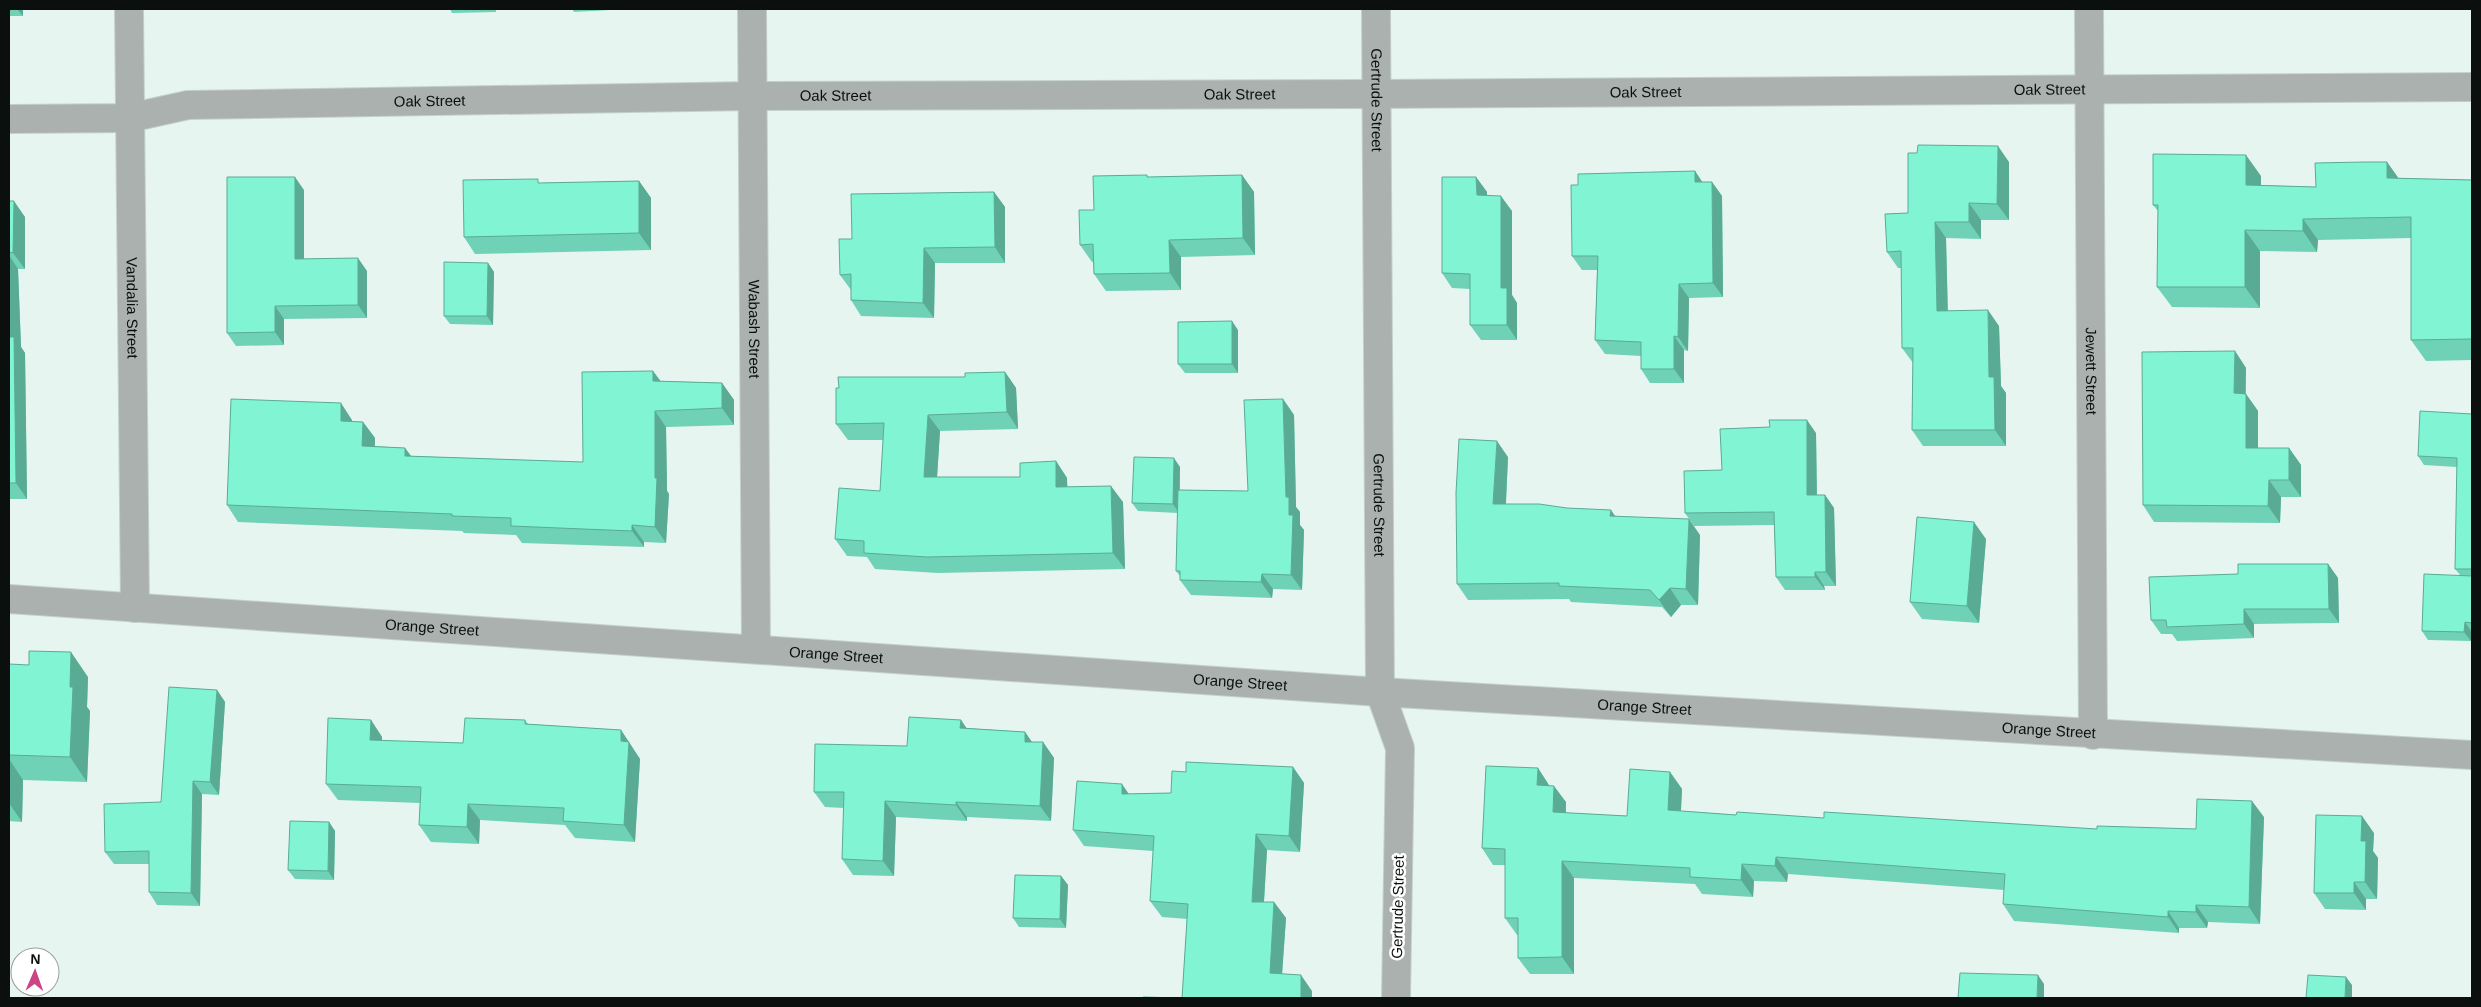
<svg xmlns="http://www.w3.org/2000/svg" width="2481" height="1007" font-family="Helvetica,sans-serif">
	<style>
		.lines { fill: none; stroke-linecap: round; stroke-linejoin: round }
		.street-casing { stroke: #c4d0cc; stroke-width: 30 }
		.street { stroke: #abb1af; stroke-width: 28 }
		.wall { fill: #6fd2b6 }
		.shaded-wall { fill: #5aab94 }
		.building { fill: #81f4d4; stroke: #5aab94 }
		.labels { text-anchor: middle; stroke-width: 5; stroke-linejoin: round; paint-order: stroke }
		.street-label { font-size: 15px; fill: #0b100f; stroke: #fff }
	</style>
	<rect width="100%" height="100%" fill="#e7f5f0"/>
	<g class="lines">
		<defs>
			<g id="street">
				<path id="s1" d="M129,9L135,608"/>
				<path id="s2" d="M752,9L756,649"/>
				<path id="s3" d="M1376,9L1380,692L1400,748L1396,998"/>
				<path id="s4" d="M2089,9L2093,735"/>
				<path id="s5" d="M9,119L129,118L188,105L752,96L1376,94L2472,87"/>
				<path id="s6" d="M9,599L1380,692L2472,755"/>
			</g>
		</defs>
		<use href="#street" class="street-casing"/>
		<use href="#street" class="street"/>
	</g>
	<path class="wall" d="M9,9H23V16H9Z
		M450,9H496V12L452,13Z
		M572,9H629L574,12Z
		M1917,153L2009,162V220H1981V239L1946,238L1948,311L1999,326L2001,386L2006,393V446H1923L1912,430L1913,363L1902,348L1901,268H1898L1887,252L1908,213Z
		M2387,162L2398,178L2472,180V360L2426,361L2411,340V238L2318,240L2317,252L2260,251V308L2172,307L2157,287L2158,211L2153,205L2261,176V185L2316,187Z
		M1695,171L1702,182H1712L1722,196L1723,297L1689,298L1688,351L1684,350V383H1650L1641,369V356L1605,354L1595,340L1597,270H1582L1572,256L1578,185Z
		M1147,175L1148,177L1242,175L1254,192L1255,255L1181,257V290L1106,291L1094,274L1093,262H1092L1080,245L1094,210Z
		M1476,177L1487,192V196L1512,211V295L1517,303V340H1481L1470,325V289L1452,288L1442,273Z
		M639,181L651,198V250L475,254L464,237L541,183Z
		M304,190V259L367,271V318L284,319V345L236,346L227,333Z
		M994,192L1005,207V263H935L934,318L861,316L851,300V290L840,275L852,239Z
		M9,201L25,217V269H18L21,347L25,353L27,499H9Z
		M488,263L494,272L493,325L450,324L444,316Z
		M1238,330V373H1185L1178,364Z
		M2235,351L2246,368V394L2258,411V448H2289L2301,465V497H2281L2280,523L2154,522L2143,505Z
		M653,371L660,381L722,383L734,400V425L666,427L667,491L669,494L666,543L644,542V547L522,543L516,535L464,533L462,531L238,522L227,505L352,420V421L363,422L375,438V446L405,448L411,456L583,462Z
		M1005,372L1016,388L1018,429L940,431L937,477H1020L1056,461L1067,478V487L1123,502L1125,569L938,573L875,569L867,557L847,556L835,539L880,491L883,440H848L836,424L965,377Z
		M1283,399L1294,415L1296,507L1300,512V525L1304,530L1302,590L1273,589L1272,598L1191,595L1180,580V576L1176,571L1178,513L1138,511L1132,503L1180,467V490L1248,491Z
		M2472,414V631H2471V641L2428,640L2422,631L2460,575L2455,569L2457,467L2424,465L2418,456Z
		M1816,433L1817,495H1825L1834,508L1836,586H1824L1825,590H1785L1776,577L1774,525L1694,526L1685,513L1722,470Z
		M1508,457L1506,504L1615,516L1700,535L1698,605H1681L1671,617L1662,607L1571,602L1569,599L1468,600L1457,584Z
		M1986,539L1979,623L1922,619L1910,602Z
		M2328,564L2338,578L2339,623L2254,624V638L2177,641L2172,634H2161L2151,620L2238,574Z
		M9,664L88,677L87,707L90,711L87,782L23,780L22,822L9,821Z
		M217,690L225,702L219,795L202,794L200,906L157,905L149,892V864H114L105,852L161,802Z
		M371,720L382,737V741L463,743L525,720L528,724L621,730L640,759L635,842L575,838L565,825L480,820L479,844L431,842L419,825L420,803L338,800L326,784Z
		M961,720L966,728L1025,732L1032,742H1043L1054,758L1051,821L967,817V821L896,817L894,876L853,875L842,859L844,808L825,807L814,792Z
		M1293,767L1304,783L1300,852L1267,850L1264,902H1274L1286,918L1282,974L1312,991V998H1142H1182L1187,919L1162,917L1150,901L1153,851L1084,846L1073,830L1128,794L1171,793L1186,772Z
		M1538,768L1549,786L1566,802V813L1627,816L1670,772L1682,789L1681,811L1736,815L1824,818L2097,829H2196L2264,817L2260,924L2208,922L2207,928H2179V933L2014,921L2003,904L2004,890L1788,874L1787,882L1754,881L1753,897L1702,894L1695,884L1574,878V974H1530L1518,958V935H1517L1505,918V865H1493L1482,848Z
		M329,822L335,831L334,880L295,879L288,870Z
		M2374,833L2373,851L2378,858L2377,899H2366V910L2325,909L2314,893Z
		M1061,876L1068,885L1066,928L1019,927L1013,918Z"/>
	<path class="shaded-wall" d="M17,9H23V16Z
		M1998,146L2009,162V220L1997,204Z
		M2246,155L2261,176V206L2246,185Z
		M2387,162L2402,183L2387,178Z
		M1695,171L1705,186L1695,182Z
		M1242,175L1254,192L1255,255L1243,238Z
		M295,177L304,190V272L295,259Z
		M1476,177L1487,192V211L1477,195Z
		M639,181L651,198V250L639,233Z
		M1712,182L1722,196L1723,297L1713,283Z
		M994,192L1005,207V263L995,247Z
		M1501,196L1512,211V295L1517,303V340L1507,325L1501,288Z
		M14,201L25,217V269L13,253Z
		M1969,203L1981,220V239L1969,222Z
		M2303,219L2318,240L2317,252L2303,231Z
		M1935,222L1946,238L1948,328L1937,311Z
		M2245,230L2260,251V308L2245,287Z
		M1169,240L1181,257V290L1170,273Z
		M924,248L935,263L934,318L923,303Z
		M9,255L18,269L21,347L25,353L27,499L16,483L9,306Z
		M358,258L367,271V318L358,305Z
		M488,263L494,272L493,325L487,316Z
		M1679,284L1689,298L1688,351L1678,337Z
		M275,306L284,319V345L275,332Z
		M1988,310L1999,326L2001,386L2006,393V446L1995,430L1989,377Z
		M1232,321L1238,330V373L1232,364Z
		M1674,336L1684,350V383L1674,369Z
		M2235,351L2246,368L2245,410L2234,393Z
		M653,371L665,387L653,381Z
		M1005,372L1016,388L1018,429L1007,412Z
		M722,383L734,400V425L722,408Z
		M2246,394L2258,411V465L2246,448Z
		M1283,399L1294,415L1296,507L1300,512V525L1304,530L1302,590L1291,575L1289,515L1286,497Z
		M341,403L352,420V437L341,421Z
		M655,411L666,427L667,491L669,494L666,543L655,527Z
		M928,415L940,431L936,493L924,477Z
		M1807,420L1816,433L1817,509L1807,495Z
		M363,422L375,438L374,462L362,446Z
		M1497,441L1508,457L1505,520L1493,504Z
		M405,448L417,464L405,456Z
		M2289,448L2301,465V497L2289,480Z
		M1174,458L1180,467L1179,513L1173,504Z
		M1056,461L1067,478L1068,503L1056,487Z
		M2269,480L2281,497L2280,523L2268,506Z
		M1111,486L1123,502L1125,569L1113,553Z
		M1825,495L1834,508L1836,586L1826,572Z
		M1611,510L1622,526L1610,516Z
		M1689,519L1700,535L1698,605L1686,589Z
		M1974,522L1986,539L1979,623L1967,606Z
		M632,525L644,542V547L632,531Z
		M2328,564L2338,578L2339,623L2329,609Z
		M1815,572L1824,586L1825,590L1815,577Z
		M1262,574L1273,589L1272,598L1261,582Z
		M1670,588L1681,605L1671,617L1659,600Z
		M2244,609L2254,624V638L2244,624Z
		M2465,622L2471,631V641L2464,632Z
		M71,652L88,677L87,707L90,711L87,782L70,757V687Z
		M217,690L225,702L219,795L210,782Z
		M371,720L382,737V757L370,740Z
		M961,720L972,736L960,728Z
		M621,730L640,759L635,842L624,825L621,741Z
		M1025,732L1036,748L1025,742Z
		M1043,742L1054,758L1051,821L1040,806Z
		M9,759L23,780L22,822L9,803Z
		M1293,767L1304,783L1300,852L1289,836Z
		M1538,768L1549,785L1548,802L1537,785Z
		M1670,772L1682,789L1680,827L1668,810Z
		M193,781L202,794L200,906L191,893Z
		M1122,784L1133,800L1122,794Z
		M1554,786L1566,802L1565,829L1553,812Z
		M885,801L896,817L894,876L883,861Z
		M2252,801L2264,817L2260,924L2249,907Z
		M956,802L967,817V821L956,805Z
		M468,804L480,820L479,844L467,827Z
		M2362,816L2374,833L2373,851L2378,858L2377,899L2365,882L2361,841Z
		M329,822L335,831L334,880L328,871Z
		M1256,834L1267,850L1263,917L1252,902Z
		M1776,857L1788,874L1787,882L1775,866Z
		M1562,861L1574,878V974L1562,957Z
		M1742,864L1754,881L1753,897L1741,880Z
		M1061,876L1068,885L1066,928L1060,919Z
		M2354,882L2366,899V910L2354,893Z
		M1274,902L1286,918L1281,989L1270,973Z
		M2196,905L2208,922L2207,928L2196,912Z
		M2168,911L2179,928V933L2168,917Z
		M1301,975L1312,991V998H1301Z
		M2038,975L2044,984V998H2037Z
		M2346,977L2352,985V998H2345Z"/>
	<path class="building" d="M1918,145L1998,146L1997,204L1969,203V222H1935L1937,311L1988,310L1989,377H1994L1995,430H1912L1913,348H1902L1901,251L1887,252L1885,214L1908,213V153H1917Z
		M2153,154L2246,155V185L2316,187L2315,163L2364,162H2387V178L2472,180V339L2411,340V217L2303,219V231L2245,230V287H2157L2158,205H2153Z
		M1695,171V182H1712L1713,283L1679,284L1678,337L1674,336V369H1641V342L1595,340L1598,256H1572L1571,185H1578V174Z
		M1147,175V177L1242,175L1243,238L1169,240L1170,273L1094,274L1093,244L1080,245L1079,210H1094L1093,176Z
		M227,177H295V259L358,258V305L275,306V332L227,333Z
		M1442,177H1476L1477,195L1501,196V288H1507V325H1470V274L1442,273Z
		M538,179V183L639,181V233L464,237L463,180Z
		M994,192L995,247L924,248L923,303L851,300V274L840,275L839,239H852L851,194Z
		M9,201H14L13,253L9,252Z
		M444,262L488,263L487,316H444Z
		M9,306L10,337H14L16,483H9Z
		M1232,321V364H1178V322Z
		M2235,351L2234,393L2246,394V448H2289V480H2269L2268,506L2143,505L2142,352Z
		M653,371V381L722,383V408L655,411V478H657L655,527L632,525V531L511,526V518L452,516V514L227,505L231,399L341,403V421L363,422L362,446L405,448V456L583,462L582,372Z
		M1005,372L1007,412L928,415L924,477H1020V463L1056,461V487L1111,486L1113,553L927,557L864,553V541L835,539L839,488L880,491L884,423L836,424V388H839L838,377H965V373Z
		M1283,399L1286,497H1289V515H1293L1291,575L1262,574L1261,582L1180,580V571H1176L1178,490L1248,491L1244,400Z
		M2420,411L2472,414V569H2455L2457,458L2418,456Z
		M1769,420H1807V495H1825L1826,572H1815V577H1776L1774,512L1685,513L1684,471L1722,470L1720,429L1770,427Z
		M1459,439L1497,441L1493,504H1539L1567,508L1611,510L1610,516L1689,519L1686,589L1670,588L1659,600L1650,590L1559,586V583L1457,584L1456,493Z
		M1134,457L1174,458L1173,504L1132,503Z
		M1917,517L1974,522L1967,606L1910,602Z
		M2238,564H2328L2329,609H2244V624L2167,627L2166,620H2151L2149,577L2238,574Z
		M2424,574L2472,576V623L2465,622L2464,632L2422,631Z
		M29,651L71,652L70,687H73L70,757L9,755V664L29,665Z
		M169,687L217,690L210,782L193,781L191,893L149,892V851L105,852L104,804L161,802Z
		M909,717L961,720L960,728L1025,732V742H1043L1040,806L956,802V805L885,801L883,861L842,859L844,792H814L815,744L907,746Z
		M328,718L371,720L370,740L463,743L465,718L525,720V724L621,730V741L629,742L624,825L563,821L564,808L468,804L467,827L419,825L421,787L326,784Z
		M1186,762L1293,767L1289,836L1256,834L1252,902H1274L1270,973L1301,975V998H1142L1143,997L1182,998L1188,904L1150,901L1154,836L1073,830L1077,781L1122,784V794L1171,793L1172,771L1186,772Z
		M1486,766L1538,768L1537,785L1554,786L1553,812L1627,816L1630,769L1670,772L1668,810L1736,815L1737,812L1824,818V812L2097,829V826L2196,829L2197,799L2252,801L2249,907L2196,905V912L2168,911V917L2003,904L2005,874L1776,857L1775,866L1742,864L1741,880L1690,877V868L1562,861V957L1518,958V918H1505V849L1482,848Z
		M2316,815L2362,816L2361,841H2366L2365,882H2354V893H2314Z
		M290,821L329,822L328,871L288,870Z
		M1015,875L1061,876L1060,919L1013,918Z
		M1960,973L2038,975L2037,998H1958Z
		M2308,975L2346,977L2345,998H2306Z"/>
	<g class="labels">
		<g class="street-label">
			<text dy="5" stroke="none"><textPath href="#s5" startOffset="2042">Oak Street</textPath></text>
			<text dy="5" stroke="none"><textPath href="#s5" startOffset="1638">Oak Street</textPath></text>
			<text dy="5" stroke="none"><textPath href="#s5" startOffset="1232">Oak Street</textPath></text>
			<text dy="5" stroke="none"><textPath href="#s5" startOffset="828">Oak Street</textPath></text>
			<text dy="5" stroke="none"><textPath href="#s3" startOffset="91">Gertrude Street</textPath></text>
			<text dy="5" stroke="none"><textPath href="#s5" startOffset="422">Oak Street</textPath></text>
			<text dy="5" stroke="none"><textPath href="#s1" startOffset="299">Vandalia Street</textPath></text>
			<text dy="5" stroke="none"><textPath href="#s2" startOffset="320">Wabash Street</textPath></text>
			<text dy="5" stroke="none"><textPath href="#s4" startOffset="362">Jewett Street</textPath></text>
			<text dy="5" stroke="none"><textPath href="#s3" startOffset="496">Gertrude Street</textPath></text>
			<text dy="5" stroke="none"><textPath href="#s6" startOffset="424">Orange Street</textPath></text>
			<text dy="5" stroke="none"><textPath href="#s6" startOffset="829">Orange Street</textPath></text>
			<text dy="5" stroke="none"><textPath href="#s6" startOffset="1234">Orange Street</textPath></text>
			<text dy="5" stroke="none"><textPath href="#s6" startOffset="1639">Orange Street</textPath></text>
			<text dy="5" stroke="none"><textPath href="#s6" startOffset="2044">Orange Street</textPath></text>
			<text transform="translate(1398 907) rotate(-89)" y="5">Gertrude Street</text>
		</g>
	</g>
	<rect width="2481" height="1007" fill="none" stroke="#0b100f" stroke-width="20"/>
	<g transform="translate(35 972) rotate(2)"><circle r="24" fill="#ffffff" stroke="#9d9f9f"/>
	<path d="M0-4L9 19L0 12L-9 19Z" fill="#ca4486"/>
	<text y="-8" font-size="14" font-weight="bold" text-anchor="middle" fill="#0b100f">N</text>
	</g>
</svg>
